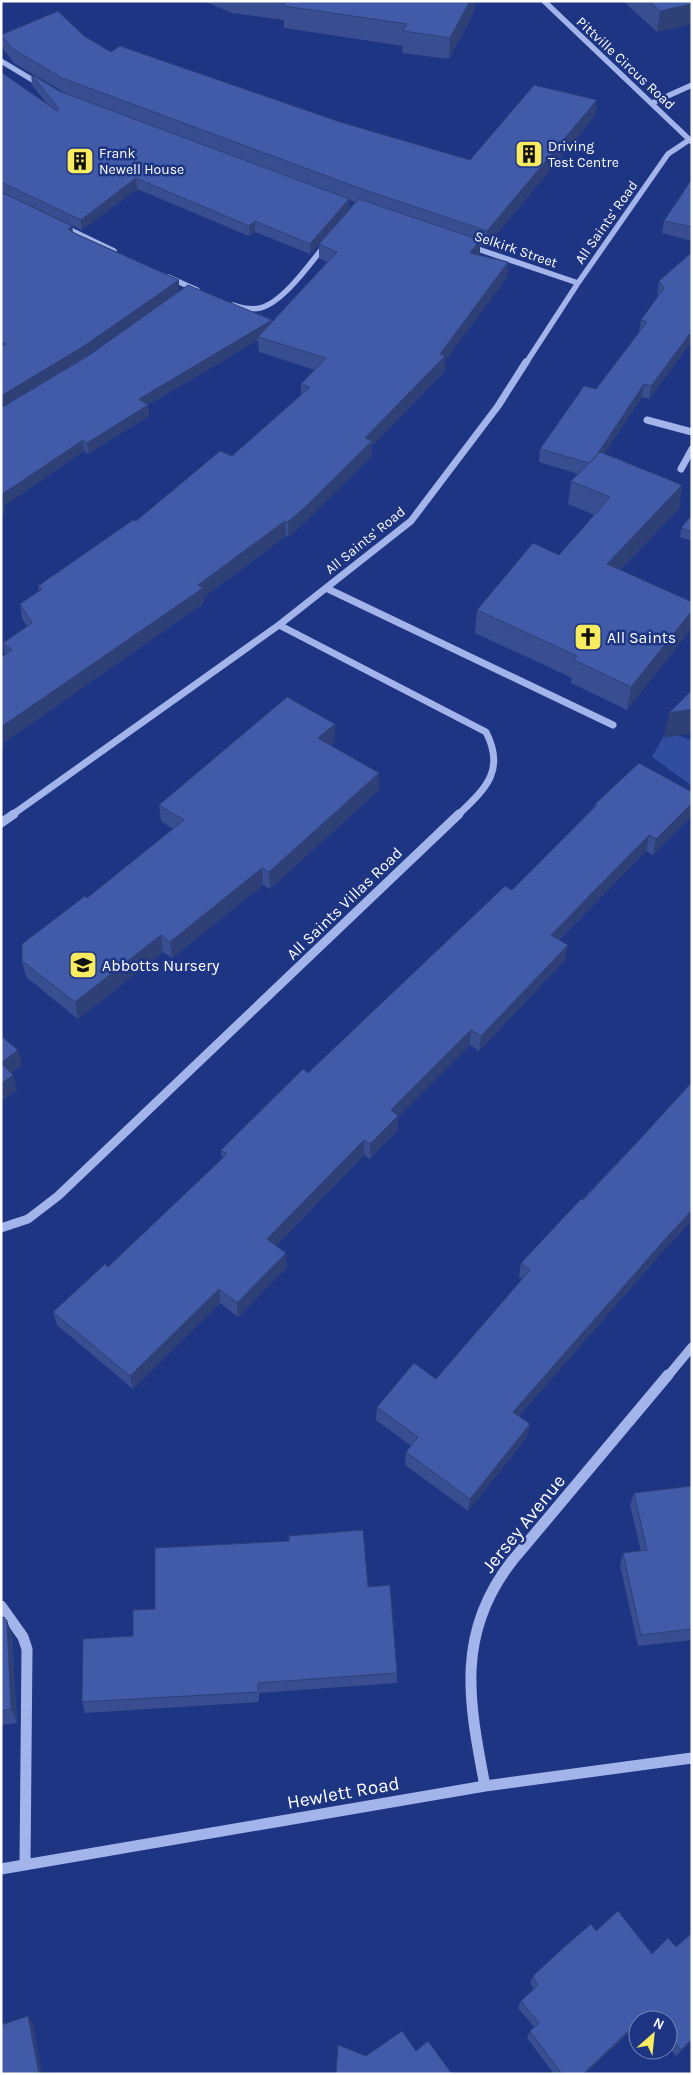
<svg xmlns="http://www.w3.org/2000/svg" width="693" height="2075" font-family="Karla,sans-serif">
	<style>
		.green { fill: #304da0 }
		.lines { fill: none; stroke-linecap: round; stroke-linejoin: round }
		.minor-far3 { stroke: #a2b4ea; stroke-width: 5.5 }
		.minor-far2 { stroke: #a2b4ea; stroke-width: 7 }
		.minor-far1 { stroke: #a2b4ea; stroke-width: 9 }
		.minor { stroke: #a2b4ea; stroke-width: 11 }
		.wall { fill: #384e91; fill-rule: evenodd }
		.shaded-wall { fill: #2e4076 }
		.building { fill: #415ba9; stroke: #2e4076 }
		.labels { text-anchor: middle; stroke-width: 5; stroke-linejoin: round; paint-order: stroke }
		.far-street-label { font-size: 14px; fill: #fff; stroke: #1d3582 }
		.far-poi-label { font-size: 14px; fill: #fff; stroke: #1d3582; text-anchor: start }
		.poi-label { font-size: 16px; fill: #fff; stroke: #1d3582; text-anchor: start }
		.street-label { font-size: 16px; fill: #fff; stroke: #1d3582 }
		.near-street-label { font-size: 19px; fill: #fff; stroke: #1d3582 }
	</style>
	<rect width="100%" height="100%" fill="#1d3582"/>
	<path class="green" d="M666,732L692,740V786L652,757Z"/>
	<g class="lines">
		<path class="minor-far3" d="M544,1L692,142
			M1,61L41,85
			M652,103L692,85
			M62,226L114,251
			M469,246L578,283
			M168,277L197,290
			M233,305C242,308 250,310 260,308C283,303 311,262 326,244
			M526,363L578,283L668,154L689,140"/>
		<path class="minor-far2" d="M647,420L692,432
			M681,469L692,449
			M326,588L613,725
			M279,625L486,732C506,771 485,789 458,815
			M12,815L279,625L411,521L498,406L526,362"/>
		<path class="minor-far1" d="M1,823L14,814
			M1,1228L28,1219L58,1196L459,814
			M667,1377L692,1347"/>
		<path class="minor" d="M1,1606L23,1637L27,1649L25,1865
			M485,1786C469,1702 455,1634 512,1561L668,1375
			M1,1869L485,1786L692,1758"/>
	</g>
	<path class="wall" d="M203,1H475L474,12L449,59L402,53L403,46L284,28V20L232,13Z
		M623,1H692L657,32Z
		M1,35L84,36L111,52L340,122L470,160L595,116L486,247L480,245L479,255L508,262L507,277L445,361V371L372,446V456L304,523L288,537L286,536L204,597V603L3,743L4,745L1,747V657L5,655L3,643L27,626L22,619L20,604L39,591L38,586L232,456L301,395V384L315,370L259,352L258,340L148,405L149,416L88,454L84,451L4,506L5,512L1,515V72L49,106L32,85L31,74L59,91L64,92L15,64L3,49ZM137,189L249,236L255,232L310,254L319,244V258L327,262L272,322L85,357L179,291V280L73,232L3,193L82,230ZM349,200L355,202L349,209Z
		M692,179V241L662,233L664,221Z
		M692,252V341L649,399L642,397L604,453L682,485L679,509L620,570L692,602L627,710L571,683L572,678L475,633L477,610L559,555L594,515L568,504L571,481L578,474L539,462L540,449L596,389L639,332L641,320L658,296L657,294L659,281Z
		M692,515V541L680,537L681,528Z
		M335,724V741L330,745L379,773V790L270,889L263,885L172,958L163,952L78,1019L26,977L22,961L87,898L173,829L161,821L159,805Z
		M692,792V816L653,855L646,851L559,940L565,960L479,1051L470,1045L398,1117V1130L370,1159L364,1155L276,1246L287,1267L238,1317L220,1303L133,1389L57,1325L53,1312L108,1267L222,1159L221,1150L308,1073L512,890L594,807L595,804Z
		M692,1082V1220L663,1251L519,1416L527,1437L468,1511L405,1465L406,1452L411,1446L376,1420L377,1407L436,1379L522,1279L519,1277L521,1263L642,1137Z
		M692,1486V1640L638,1646L620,1565L623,1553L641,1551L630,1505L634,1493Z
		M368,1587L397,1673V1683L259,1693V1702L85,1713L82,1702L155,1609Z
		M1,1618L7,1621L12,1635L17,1723L1,1725Z
		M618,1911L652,1954L668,1938L676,1947L692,1933V2041L676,2056L668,2046V2020H646L645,2018L643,2020H638V2024L585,2074H554L527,2038L530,2031L534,2027L518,2008L521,2001L534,1989L530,1983L533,1976L562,1949L591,1924L596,1931Z"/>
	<path class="shaded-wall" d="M470,1H475L474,12L449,59L450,38Z
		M692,4V24L657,32L660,11Z
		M597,100L595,116L486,247L487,231Z
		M136,178L137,189L82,230L81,220Z
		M1,182L3,193H1Z
		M349,199V210L310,254V244Z
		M255,221V232L249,236V226Z
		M72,226L74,237L68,229Z
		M480,240V255L469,268L470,253Z
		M508,262L507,277L445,361V371L372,446V456L304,523L288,537V522L365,438L440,354Z
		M179,280V291L85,357L1,408V396Z
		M272,320V331L258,337V340L148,405L149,416L88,454L87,443L139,399Z
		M692,331V341L649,399L651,386Z
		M644,384L642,397L589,477L590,464Z
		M83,440L84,451L4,506L5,512L1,515V495Z
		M682,485L679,509L603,587L607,564Z
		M285,521L286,536L204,597V603L3,743L4,745L1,747V727Z
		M692,611V628L627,710L631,687Z
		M692,709V733L664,738L669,713Z
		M335,724V741L319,755L318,738Z
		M379,773V790L270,889L269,872Z
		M692,803V816L653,855L656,839Z
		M649,835L646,851L548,950L551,935Z
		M262,868L263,885L172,958L170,942Z
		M161,935L163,952L78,1019L75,1002Z
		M568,945L565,960L479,1051L481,1036Z
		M471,1030L470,1045L398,1117V1130L370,1159V1144L391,1110Z
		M18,1050L22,1065L5,1078L1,1063Z
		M13,1075L17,1090L1,1102V1084Z
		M364,1140V1155L268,1254L267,1239Z
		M692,1210V1220L663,1251L511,1425L513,1412L667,1237Z
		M286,1253L287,1267L238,1317L237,1303Z
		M219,1289L220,1303L133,1389L130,1376Z
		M530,1424L527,1437L468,1511L470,1499Z
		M7,1621L12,1635L17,1723L11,1709Z
		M649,2011L643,2020H640Z
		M28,2016L33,2023L42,2074H39Z
		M638,2022V2024L585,2074H583Z
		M692,2039V2041L676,2056L681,2050Z"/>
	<path class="building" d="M284,1H470L450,38L403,31L407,24L284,6Z
		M649,1H692V4L660,11Z
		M58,11L84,36L111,52L120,46L340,122L470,160L534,85L597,100L487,231L359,188L62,78L13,49L1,35Z
		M1,72L57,111L59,109L31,74L59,91L349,199L310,244L255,221L249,226L136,178L81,220L1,182Z
		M692,179V227L664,221Z
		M1,192L72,226L68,229L76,234L179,280L84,346L1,396V346L6,344L1,342Z
		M359,199L480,240L470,253L508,262L440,354L445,356L365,438L372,441L304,508L288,522L285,521L198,585L203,588L1,727V657L12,650L3,643L32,623L20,604L42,589L38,586L133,520L136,521L220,451L232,456L310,387L301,384L326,358L258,337L337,252L319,244Z
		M692,252V331L651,386L644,384L594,459L589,463L540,449L584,386L596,389L647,322L641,320L664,288L659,281Z
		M188,285L272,320L139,399L148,405L87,443L83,440L1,495V408L88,356Z
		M600,452L682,485L607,564L692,602V611L631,687L574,660L577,656L477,610L533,543L559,555L610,497L571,481Z
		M692,515V532L681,528Z
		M692,690V709L669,713Z
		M287,697L335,724L318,738L379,773L269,872L262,868L170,942L161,935L75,1002L22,961V944L85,896L87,898L184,820L159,805Z
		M639,763L692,792V803L656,839L649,835L551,935L568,945L481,1036L471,1030L391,1110L398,1116L370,1144L364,1140L267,1239L286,1253L237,1303L219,1289L130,1376L53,1312L105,1264L108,1267L227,1154L221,1150L303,1069L308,1073L505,886L512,890L597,805L595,804Z
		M1,1036L18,1050L1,1063L13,1075L1,1084Z
		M692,1082V1210L667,1237L513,1412L530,1424L470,1499L406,1452L418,1437L377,1407L414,1363L436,1379L530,1270L521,1263L581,1199L583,1200L642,1137Z
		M692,1486V1629L641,1635L623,1553L647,1550L634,1493Z
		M363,1530L368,1587L390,1585L397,1673L258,1683V1692L82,1702L83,1639L133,1636V1610L155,1609V1548L289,1541V1536Z
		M4,1617L7,1621L11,1709L1,1711V1618Z
		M618,1911L652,1954L668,1938L676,1947L692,1933V2039L681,2050L668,2034V2020H656L649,2011L640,2020H638V2022L583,2074H562L530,2031L539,2023L521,2001L538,1985L533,1976L562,1949L591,1924L596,1931Z
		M28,2016L39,2074H1V2025Z
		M402,2031L416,2051L428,2041L452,2074H336L338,2045L366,2056Z"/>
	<defs>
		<symbol id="building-square" viewBox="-11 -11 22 22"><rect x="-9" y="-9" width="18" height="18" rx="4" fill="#f9eb60" stroke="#1d3582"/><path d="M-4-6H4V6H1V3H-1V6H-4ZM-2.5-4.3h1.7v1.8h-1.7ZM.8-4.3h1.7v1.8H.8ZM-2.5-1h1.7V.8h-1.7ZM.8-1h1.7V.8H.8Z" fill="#111"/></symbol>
		<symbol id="church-square" viewBox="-11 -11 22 22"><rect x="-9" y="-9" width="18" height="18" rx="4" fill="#f9eb60" stroke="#1d3582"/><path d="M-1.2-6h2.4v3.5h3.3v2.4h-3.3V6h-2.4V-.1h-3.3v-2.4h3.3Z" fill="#111"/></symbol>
		<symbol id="school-square" viewBox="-11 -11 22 22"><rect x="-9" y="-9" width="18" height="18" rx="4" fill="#f9eb60" stroke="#1d3582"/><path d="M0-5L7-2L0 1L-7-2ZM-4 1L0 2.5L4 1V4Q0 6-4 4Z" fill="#111"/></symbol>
	</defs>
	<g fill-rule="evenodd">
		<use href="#building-square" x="513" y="138" width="32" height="32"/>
		<use href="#building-square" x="64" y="145" width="32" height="32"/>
		<use href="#church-square" x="572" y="621" width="32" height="32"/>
		<use href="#school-square" x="67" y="949" width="32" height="32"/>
	</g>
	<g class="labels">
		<g class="far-street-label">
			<text transform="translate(626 63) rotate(43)" y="5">Pittville Circus Road</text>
			<text transform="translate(606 222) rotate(-55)" y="5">All Saints' Road</text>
			<text transform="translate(516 249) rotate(19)" y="5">Selkirk Street</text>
			<text transform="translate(365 540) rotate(-39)" y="5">All Saints' Road</text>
		</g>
		<g class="far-poi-label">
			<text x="548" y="151">Driving<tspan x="548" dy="16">Test Centre</tspan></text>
			<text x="99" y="158">Frank<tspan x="99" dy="16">Newell House</tspan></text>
		</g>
		<g class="poi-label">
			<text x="607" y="643">All Saints</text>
			<text x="102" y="971">Abbotts Nursery</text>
		</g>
		<g class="street-label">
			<text transform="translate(344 903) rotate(-44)" y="6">All Saints Villas Road</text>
		</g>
		<g class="near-street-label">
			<text transform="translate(523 1523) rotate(-51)" y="7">Jersey Avenue</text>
			<text transform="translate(343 1792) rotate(-10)" y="7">Hewlett Road</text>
		</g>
	</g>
	<rect width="693" height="2075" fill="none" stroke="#ffffff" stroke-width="5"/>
	<g transform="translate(653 2035) rotate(27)"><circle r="24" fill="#1d3582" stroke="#7786b4"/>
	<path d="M0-4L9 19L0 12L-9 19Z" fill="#f9eb60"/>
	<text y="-8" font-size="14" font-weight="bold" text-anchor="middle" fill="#ffffff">N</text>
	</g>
</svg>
